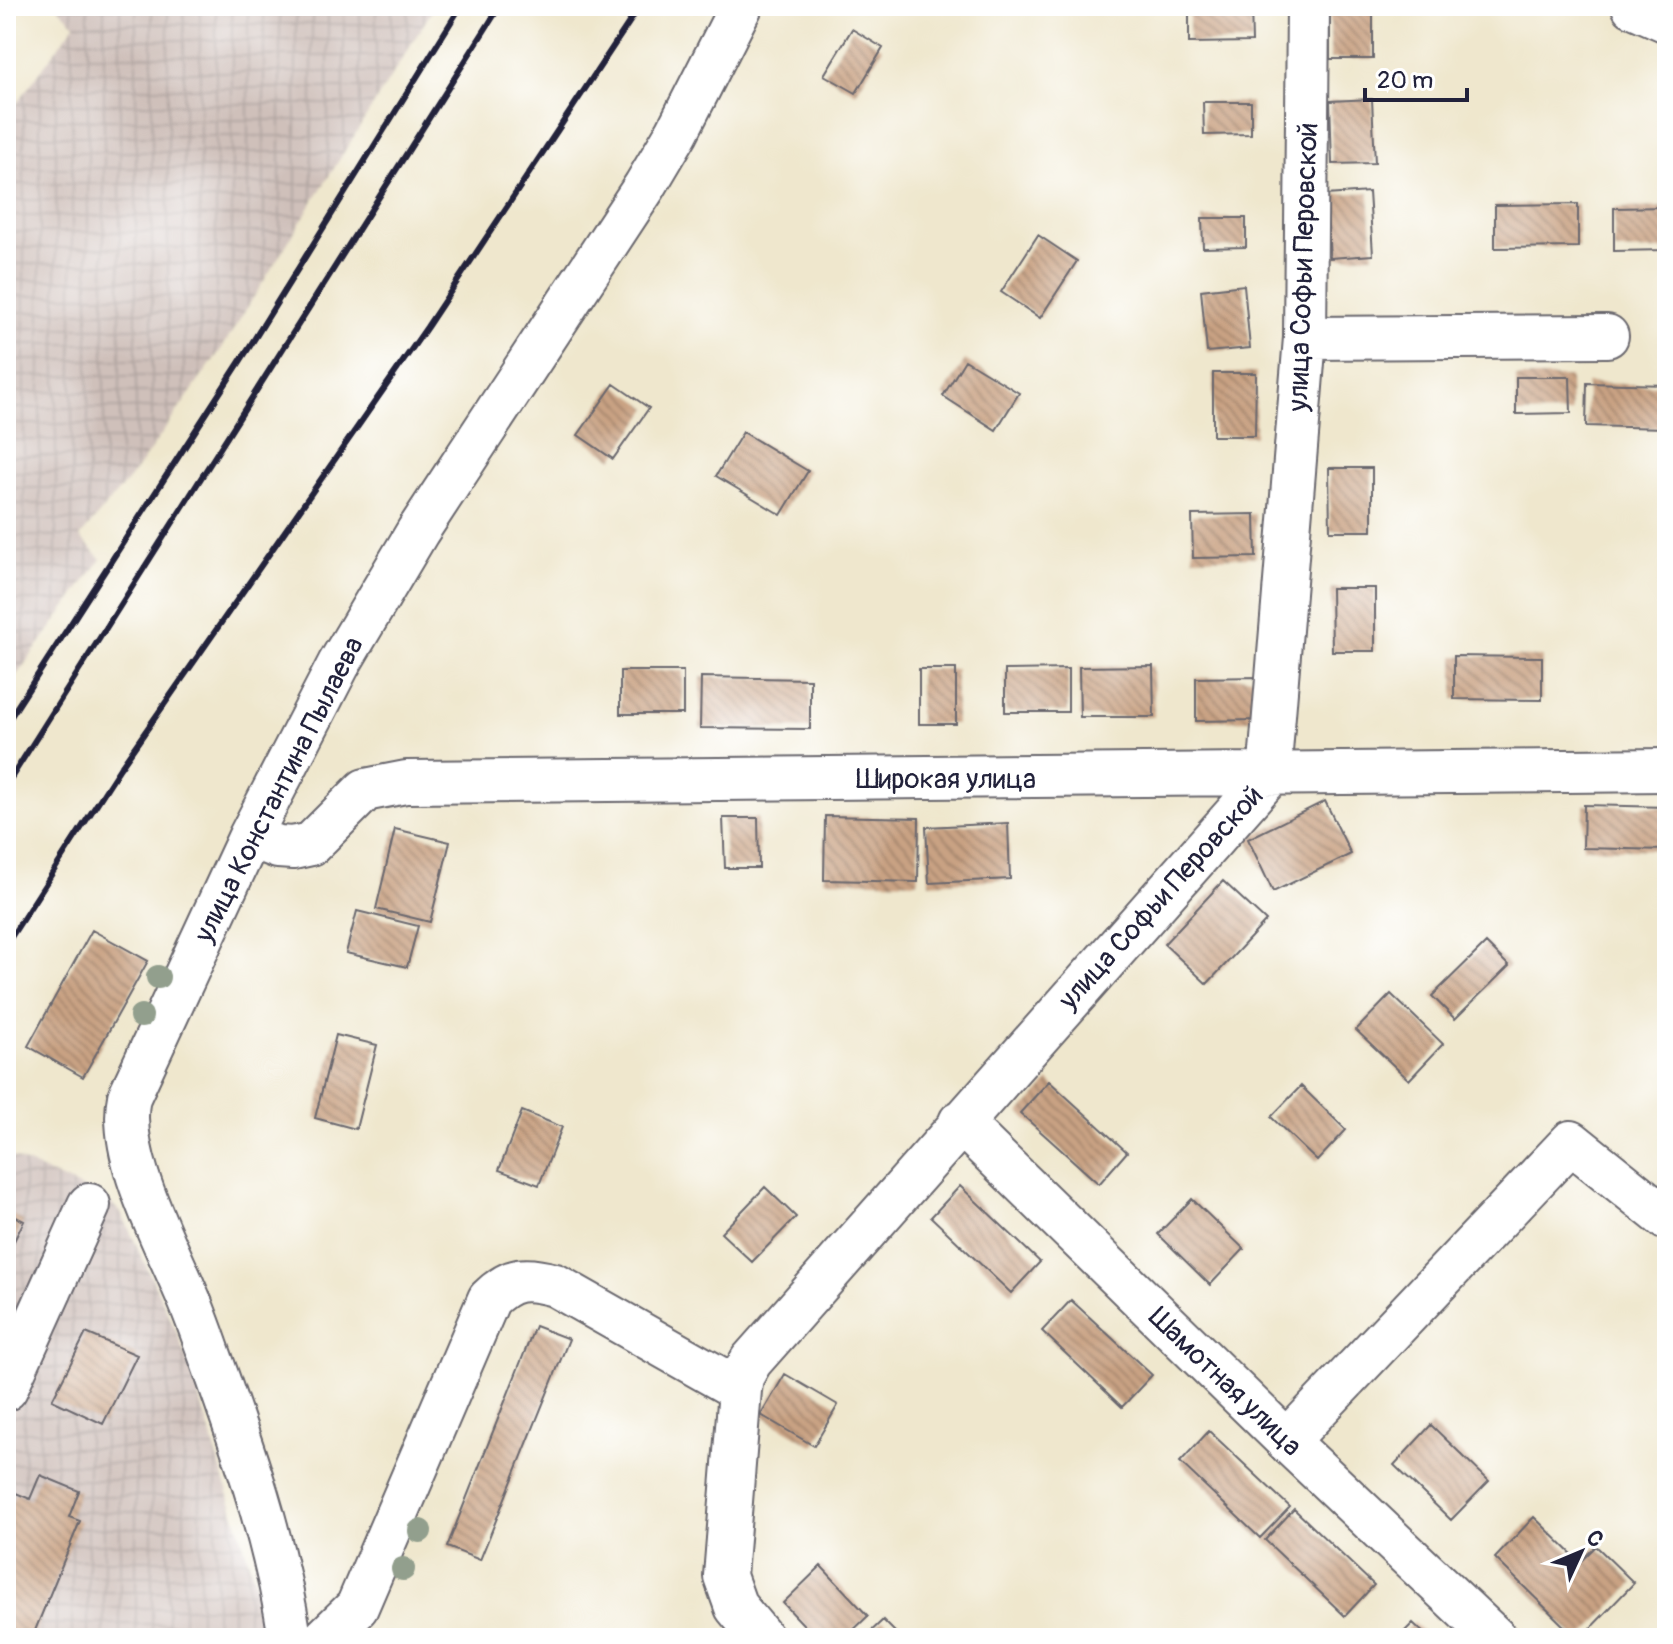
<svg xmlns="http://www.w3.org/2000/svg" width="1673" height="1644" font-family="Pangolin,sans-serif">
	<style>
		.industrial { fill: url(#industrial-grid) }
		.building { fill: url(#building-back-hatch) }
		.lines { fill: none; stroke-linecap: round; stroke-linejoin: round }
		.minor-casing { stroke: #6a676e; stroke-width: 46 }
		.minor { stroke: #fff; stroke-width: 42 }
		.rail { stroke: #22223b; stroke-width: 6 }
		.tree { fill: #929f8d }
		.labels { text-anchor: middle; stroke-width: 6; stroke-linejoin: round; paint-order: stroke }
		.street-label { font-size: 28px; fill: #22223b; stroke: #fff }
	</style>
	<defs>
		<pattern id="industrial-grid" width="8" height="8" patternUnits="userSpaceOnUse" patternTransform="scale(2)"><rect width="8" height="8" fill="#cfc0ba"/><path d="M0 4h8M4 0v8" fill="none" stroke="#b1a5a1"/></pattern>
		<pattern id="building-back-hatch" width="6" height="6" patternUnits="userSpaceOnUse" patternTransform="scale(2)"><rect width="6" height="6" fill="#c9a283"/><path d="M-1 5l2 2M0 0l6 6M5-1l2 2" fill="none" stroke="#a3846c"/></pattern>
	</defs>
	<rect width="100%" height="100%" fill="#fff"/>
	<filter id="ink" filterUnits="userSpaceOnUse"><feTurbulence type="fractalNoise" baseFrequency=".0125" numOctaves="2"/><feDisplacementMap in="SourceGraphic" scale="16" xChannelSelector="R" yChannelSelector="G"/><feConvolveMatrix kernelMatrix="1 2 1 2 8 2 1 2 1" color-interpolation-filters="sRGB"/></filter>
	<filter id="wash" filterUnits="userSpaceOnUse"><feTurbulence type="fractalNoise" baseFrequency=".006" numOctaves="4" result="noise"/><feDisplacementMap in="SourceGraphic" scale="32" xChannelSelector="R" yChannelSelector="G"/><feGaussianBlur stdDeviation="1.8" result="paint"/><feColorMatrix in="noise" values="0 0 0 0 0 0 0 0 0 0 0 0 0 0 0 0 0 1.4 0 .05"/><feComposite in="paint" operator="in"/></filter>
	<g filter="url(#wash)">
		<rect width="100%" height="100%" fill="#efe7cd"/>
		<path class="industrial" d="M61,6H435L222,348L137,469L80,537L101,559L6,690V118L75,24L59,9Z
			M6,1154L108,1200L122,1214L178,1335L198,1393L256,1585L263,1630L260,1638H6Z"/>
		<g id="blocks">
			<path class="building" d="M1189,6H1251L1252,42L1189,43Z
				M1330,6H1373V59H1330Z
				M852,29L883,48L856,93L824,75Z
				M1372,99L1375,163L1332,164L1330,101Z
				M1203,102H1251V134L1204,135Z
				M1369,192L1373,255L1330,258L1326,195Z
				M1578,204V247L1495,248V205Z
				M1667,207V250L1614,251V208Z
				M1202,218H1246V247L1203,248Z
				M1038,235L1077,261L1040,318L1001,292Z
				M1244,285L1250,348L1207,352L1201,290Z
				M965,360L1019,393L996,430L943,396Z
				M1213,373H1256L1255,436H1213Z
				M1516,377H1570L1571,413L1516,414Z
				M1587,383L1667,385V428L1586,426Z
				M614,384L649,408L613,459L578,435Z
				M743,432L808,471L781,515L716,476Z
				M1329,468H1372V531H1330Z
				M1255,514L1256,557L1193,558L1192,515Z
				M1331,588H1375V651H1332Z
				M1454,656L1542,657V700L1454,699Z
				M1153,666L1154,717H1080L1079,667Z
				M919,669H956V724H919Z
				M1068,669V712H1005V670Z
				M620,671H683V714H620Z
				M701,677L810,679V729L700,728Z
				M1259,677V720L1196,721V678Z
				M1325,801L1351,854L1273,892L1248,839Z
				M1584,805L1667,807V850L1583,848Z
				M825,816L919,818L918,882L824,880Z
				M723,818H758L759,868H725Z
				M1008,823L1010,879L929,883L926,827Z
				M395,829L450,842L430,922L376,909Z
				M1223,881L1266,921L1207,984L1164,944Z
				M357,911L418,926L407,967L346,953Z
				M92,930L148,961L83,1077L28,1046Z
				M1486,943L1509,966L1455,1019L1432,996Z
				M1391,994L1443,1044L1409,1080L1356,1030Z
				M336,1035L377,1045L356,1129L315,1118Z
				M1049,1081L1127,1152L1099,1184L1020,1113Z
				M1301,1086L1346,1130L1317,1161L1271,1117Z
				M522,1111L562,1127L539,1185L499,1170Z
				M960,1186L1040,1262L1011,1293L931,1217Z
				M765,1187L796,1217L752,1262L721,1233Z
				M1192,1199L1244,1249L1210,1285L1158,1234Z
				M6,1212L24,1221L6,1257Z
				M1071,1300L1152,1375L1122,1407L1042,1331Z
				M535,1326L569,1339L480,1560L447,1547Z
				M86,1333L137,1355L103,1424L52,1400Z
				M785,1374L838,1405L814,1446L761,1415Z
				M1431,1425L1489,1481L1451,1520L1394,1465Z
				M1209,1431L1290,1507L1260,1538L1180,1462Z
				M40,1475L79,1491L69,1517L80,1521L32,1638H6V1518L16,1493L30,1499Z
				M1294,1509L1374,1585L1345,1616L1265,1540Z
				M1534,1517L1580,1562L1596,1546L1634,1583L1581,1638H1576L1495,1558Z
				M821,1566L868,1616L845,1638H816L783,1603Z
				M883,1620L901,1638H864Z
				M1413,1623L1429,1638H1398Z"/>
		</g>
	</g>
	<g filter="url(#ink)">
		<use href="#blocks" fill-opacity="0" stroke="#6a676e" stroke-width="2"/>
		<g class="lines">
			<defs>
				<path id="minor" d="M1633,6L1667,21
					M1305,338L1607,336
					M250,836L278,847L293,848L311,844L365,790L406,782L1667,770
					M960,1122L1287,1441L1495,1638
					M6,1389L89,1205
					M1287,1441L1571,1142L1667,1219
					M290,1638C276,1542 243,1448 210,1356C202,1333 194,1310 184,1288C162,1236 117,1153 129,1097L250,836L339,664L418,531L645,186L677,132L741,6
					M325,1638L357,1607L489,1299C511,1277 526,1277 555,1285L740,1390
					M762,1638L736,1607L725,1576L740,1390L742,1377L751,1361L1269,776L1305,338L1308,6"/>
			</defs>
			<use href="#minor" class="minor-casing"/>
			<use href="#minor" class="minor"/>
			<path class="rail" d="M6,724L250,346L461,6
				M6,786L500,6
				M6,945L120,768L427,327L640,6"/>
		</g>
		<g class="tree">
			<circle cx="158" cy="977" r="12"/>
			<circle cx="141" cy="1016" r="12"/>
			<circle cx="420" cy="1531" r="12"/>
			<circle cx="403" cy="1569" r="12"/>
		</g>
	</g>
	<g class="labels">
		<g class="street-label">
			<text transform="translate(1302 267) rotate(-88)" y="10">улица Софьи Перовской</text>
			<text x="946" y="788">Широкая улица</text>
			<text transform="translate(278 789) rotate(-63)" y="10">улица Константина Пылаева</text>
			<text transform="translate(1160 897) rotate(-48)" y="10">улица Софьи Перовской</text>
			<text transform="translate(1226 1381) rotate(44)" y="10">Шамотная улица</text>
		</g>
	</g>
	<rect width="1673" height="1644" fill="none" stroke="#fff" stroke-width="32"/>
	<g transform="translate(1581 1552) rotate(46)" stroke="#ffffff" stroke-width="6" paint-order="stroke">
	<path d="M0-6L14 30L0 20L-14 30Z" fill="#22223b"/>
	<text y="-12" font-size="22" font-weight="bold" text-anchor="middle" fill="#22223b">С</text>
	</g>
	<path d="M1365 88v12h102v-12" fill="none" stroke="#22223b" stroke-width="4"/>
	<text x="1377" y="88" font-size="24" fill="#22223b" stroke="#ffffff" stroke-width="6" paint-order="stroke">20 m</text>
</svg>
